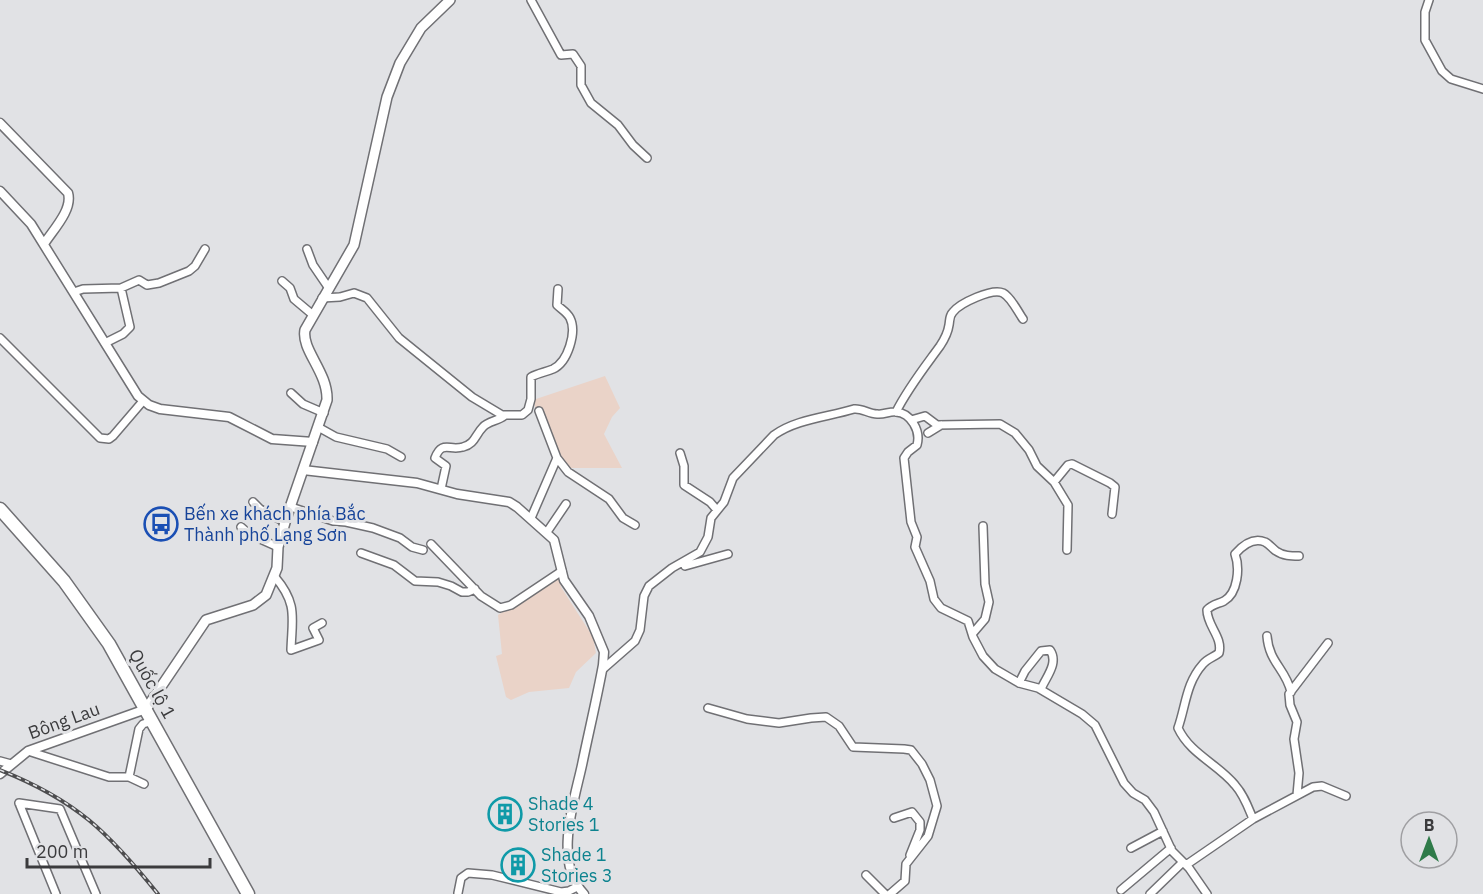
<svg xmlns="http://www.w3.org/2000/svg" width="1483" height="894" font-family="'IBM Plex Sans',sans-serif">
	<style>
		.education { fill: #ead3c8 }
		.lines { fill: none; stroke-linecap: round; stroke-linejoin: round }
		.minor-casing { stroke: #707074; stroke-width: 10 }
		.tertiary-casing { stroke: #707074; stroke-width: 11 }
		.secondary-casing { stroke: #707074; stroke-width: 12 }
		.trunk-casing { stroke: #707074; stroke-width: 15 }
		.minor { stroke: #fff; stroke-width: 7 }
		.tertiary { stroke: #fff; stroke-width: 8 }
		.secondary { stroke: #fff; stroke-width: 9 }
		.trunk { stroke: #fff; stroke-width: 12 }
		.rail-casing { stroke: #4d4d4f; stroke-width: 4 }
		.rail { stroke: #e1e2e5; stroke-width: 1.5; stroke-dasharray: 4.5; stroke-linecap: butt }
		.labels { text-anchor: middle; stroke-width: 6; stroke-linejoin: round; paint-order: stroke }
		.transit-label { font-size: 18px; fill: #164399; stroke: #e1e2e5; text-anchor: start }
		.street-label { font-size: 18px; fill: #3b3b3d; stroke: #e1e2e5 }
		.culture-label { font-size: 18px; fill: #0d838f; stroke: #e1e2e5; text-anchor: start }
	</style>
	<rect width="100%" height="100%" fill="#e1e2e5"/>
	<path class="education" d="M605,376L620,408L612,417L604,434L622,468H564L540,423L533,400Z
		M558,575L561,587L593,637L596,653L576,672L569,688L529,692L511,700L506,697L496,656L502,654L498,615Z"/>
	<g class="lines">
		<defs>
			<path id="minor" d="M531,0L561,55L573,54L581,66V85L591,103L618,125L633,145L647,158
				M1429,0L1425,12V40L1442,71L1451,79L1483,89
				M307,249L313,265L328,287
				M282,281L290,288L294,299L313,315
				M74,292L83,289L121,288L139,280L147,285L159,283L189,271L195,266L205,249
				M322,298L340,297L354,293L367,298L399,338L472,397L502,415H522L528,410L531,399V377C538,373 546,372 553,369C568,362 577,332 570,318C567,312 561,309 557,305L558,289
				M0,338L100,438L109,439L113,436L143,401
				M105,343L123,334L130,327L121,288
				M291,393L303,404L324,413
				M896,412C908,388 924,368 940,346C944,340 948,332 949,325C950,320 949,316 953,312C960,303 992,288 1003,293C1011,297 1018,312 1023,319
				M911,420L925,416L937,425L1000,424L1015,433L1029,450L1037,466L1054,482L1068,505L1067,550
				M318,427L336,437L387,449L401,457
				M928,433L941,425
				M680,453L684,466V485L710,502L717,510
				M557,458L568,472L609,499L623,518L635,525
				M1054,482L1068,465L1072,464L1110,483L1115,487L1112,514
				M441,489L446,466L435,458C442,440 449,451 463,447C475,444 475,435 483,427C488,421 498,421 504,416
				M253,502L260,509L285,522
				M291,507L333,521L346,522L373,528L400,538L412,547L423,550
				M531,518L557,458L539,411
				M241,527L249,534L278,547
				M547,532L566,504
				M431,544L481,596L500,608L511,605L562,571
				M361,553L394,565L415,581L438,582L451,586L462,592H468L475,589
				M685,566L728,554
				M275,577C298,604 292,618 291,650L319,640L313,628L322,623
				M973,633L985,619L989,602L985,584L983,526
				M1267,636C1269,663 1286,669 1291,692
				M603,669L635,641L640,630L644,596L649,586L672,568L700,552L708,537L711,518L724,502L733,478L774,435C796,419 828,417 854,409C862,408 869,414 877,414C884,415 890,411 896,412C911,413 921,431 917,445L908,452L904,458L911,522L917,537L915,547L930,581L934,599L941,608L968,621L973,637L983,656L995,669L1019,683L1038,688L1082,714L1095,725L1124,783L1133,793L1145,800L1154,812L1172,851L1189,868L1207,894
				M1019,683L1025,671L1041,651L1050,650C1059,663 1046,677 1041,689
				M708,708L747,719L779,723L811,718L826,717L839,726L853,747L904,749L911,750L922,764L930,780L937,806L928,836L906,864L905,881L890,894
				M28,751L109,777H129L144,784
				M0,761L11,764
				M129,777L139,729L143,724L153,721
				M1297,795L1299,773L1294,739L1297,722L1290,705L1289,694L1328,643
				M19,803L60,809L96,894
				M19,803L56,894
				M894,818L912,812L920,822V830L910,855
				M1253,819C1248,807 1244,795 1235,785C1218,764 1190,754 1178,728C1186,705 1186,683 1203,664C1207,659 1214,657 1219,653C1223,637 1207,626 1207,610C1212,604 1218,604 1224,601C1238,593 1240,568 1235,554C1242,546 1253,537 1265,542C1269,544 1272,548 1276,551C1283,556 1291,556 1299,556
				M1131,848L1163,831
				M1186,865L1253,819L1313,787L1322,786L1346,796
				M866,875L885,894
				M1121,890L1171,848
				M458,893L461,878L468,873L492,875L561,892L569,891L577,887
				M1150,894L1183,862"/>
			<path id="tertiary" d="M0,123L68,193C73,210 52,231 44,244
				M0,191L31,224L138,396L149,405L160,409L229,417L272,439L313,442
				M303,470L417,483L457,494L509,502L517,507L554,540L564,580L589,616L604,652L603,665C597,698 589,731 582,765C574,802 553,862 584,894
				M0,774L28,751L146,709"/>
			<path id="secondary" d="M146,709L206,620L253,605L266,595L277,568L278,547L286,519L327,400C328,372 301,350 305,330L354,245L387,97L400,63L421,28L450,0"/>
			<path id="trunk" d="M0,509L64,581L109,644L248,894"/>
		</defs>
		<use href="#minor" class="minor-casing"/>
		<use href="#tertiary" class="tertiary-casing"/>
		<use href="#secondary" class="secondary-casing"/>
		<use href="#trunk" class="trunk-casing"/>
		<use href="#minor" class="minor"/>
		<use href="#tertiary" class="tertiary"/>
		<use href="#secondary" class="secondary"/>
		<use href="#trunk" class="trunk"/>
		<defs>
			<path id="rail" d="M0,770C76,800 108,832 158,894"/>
		</defs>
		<use href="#rail" class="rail-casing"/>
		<use href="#rail" class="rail"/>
	</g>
	<defs>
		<symbol id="bus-ring" viewBox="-11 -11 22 22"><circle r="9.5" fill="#e1e2e5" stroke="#1a4fb4" stroke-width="1.5"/><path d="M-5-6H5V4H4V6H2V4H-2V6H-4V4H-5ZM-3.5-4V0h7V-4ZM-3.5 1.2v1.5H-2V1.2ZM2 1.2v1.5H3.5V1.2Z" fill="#1a4fb4"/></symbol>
		<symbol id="building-ring" viewBox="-11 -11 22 22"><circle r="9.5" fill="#e1e2e5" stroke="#0f9aa8" stroke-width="1.5"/><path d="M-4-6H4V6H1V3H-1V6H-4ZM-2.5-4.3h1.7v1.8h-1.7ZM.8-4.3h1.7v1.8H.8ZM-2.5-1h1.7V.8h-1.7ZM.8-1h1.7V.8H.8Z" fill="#0f9aa8"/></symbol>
	</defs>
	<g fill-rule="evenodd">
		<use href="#bus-ring" x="142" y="505" width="38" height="38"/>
		<use href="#building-ring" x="486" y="795" width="38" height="38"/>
		<use href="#building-ring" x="499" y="846" width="38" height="38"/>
	</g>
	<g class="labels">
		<g class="transit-label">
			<text x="184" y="520">Bến xe khách phía Bắc<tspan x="184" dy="21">Thành phố Lạng Sơn</tspan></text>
		</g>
		<g class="street-label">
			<text transform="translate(152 684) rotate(61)" y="6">Quốc lộ 1</text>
			<text transform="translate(64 721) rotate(-20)" y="6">Bông Lau</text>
		</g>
		<g class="culture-label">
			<text x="528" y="810">Shade 4<tspan x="528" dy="21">Stories 1</tspan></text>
			<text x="541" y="861">Shade 1<tspan x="541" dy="21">Stories 3</tspan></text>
		</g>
	</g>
	<g transform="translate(1429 840)"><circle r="28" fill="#e1e2e5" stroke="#9f9fa2" stroke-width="1.5"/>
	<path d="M0-4.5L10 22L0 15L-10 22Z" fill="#2f7b49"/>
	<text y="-9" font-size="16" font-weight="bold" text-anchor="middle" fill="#3b3b3d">B</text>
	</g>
	<path d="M27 858v9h183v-9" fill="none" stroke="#3b3b3d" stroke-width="3"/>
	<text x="36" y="858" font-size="18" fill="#3b3b3d" stroke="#e1e2e5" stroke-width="4.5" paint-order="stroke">200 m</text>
</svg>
